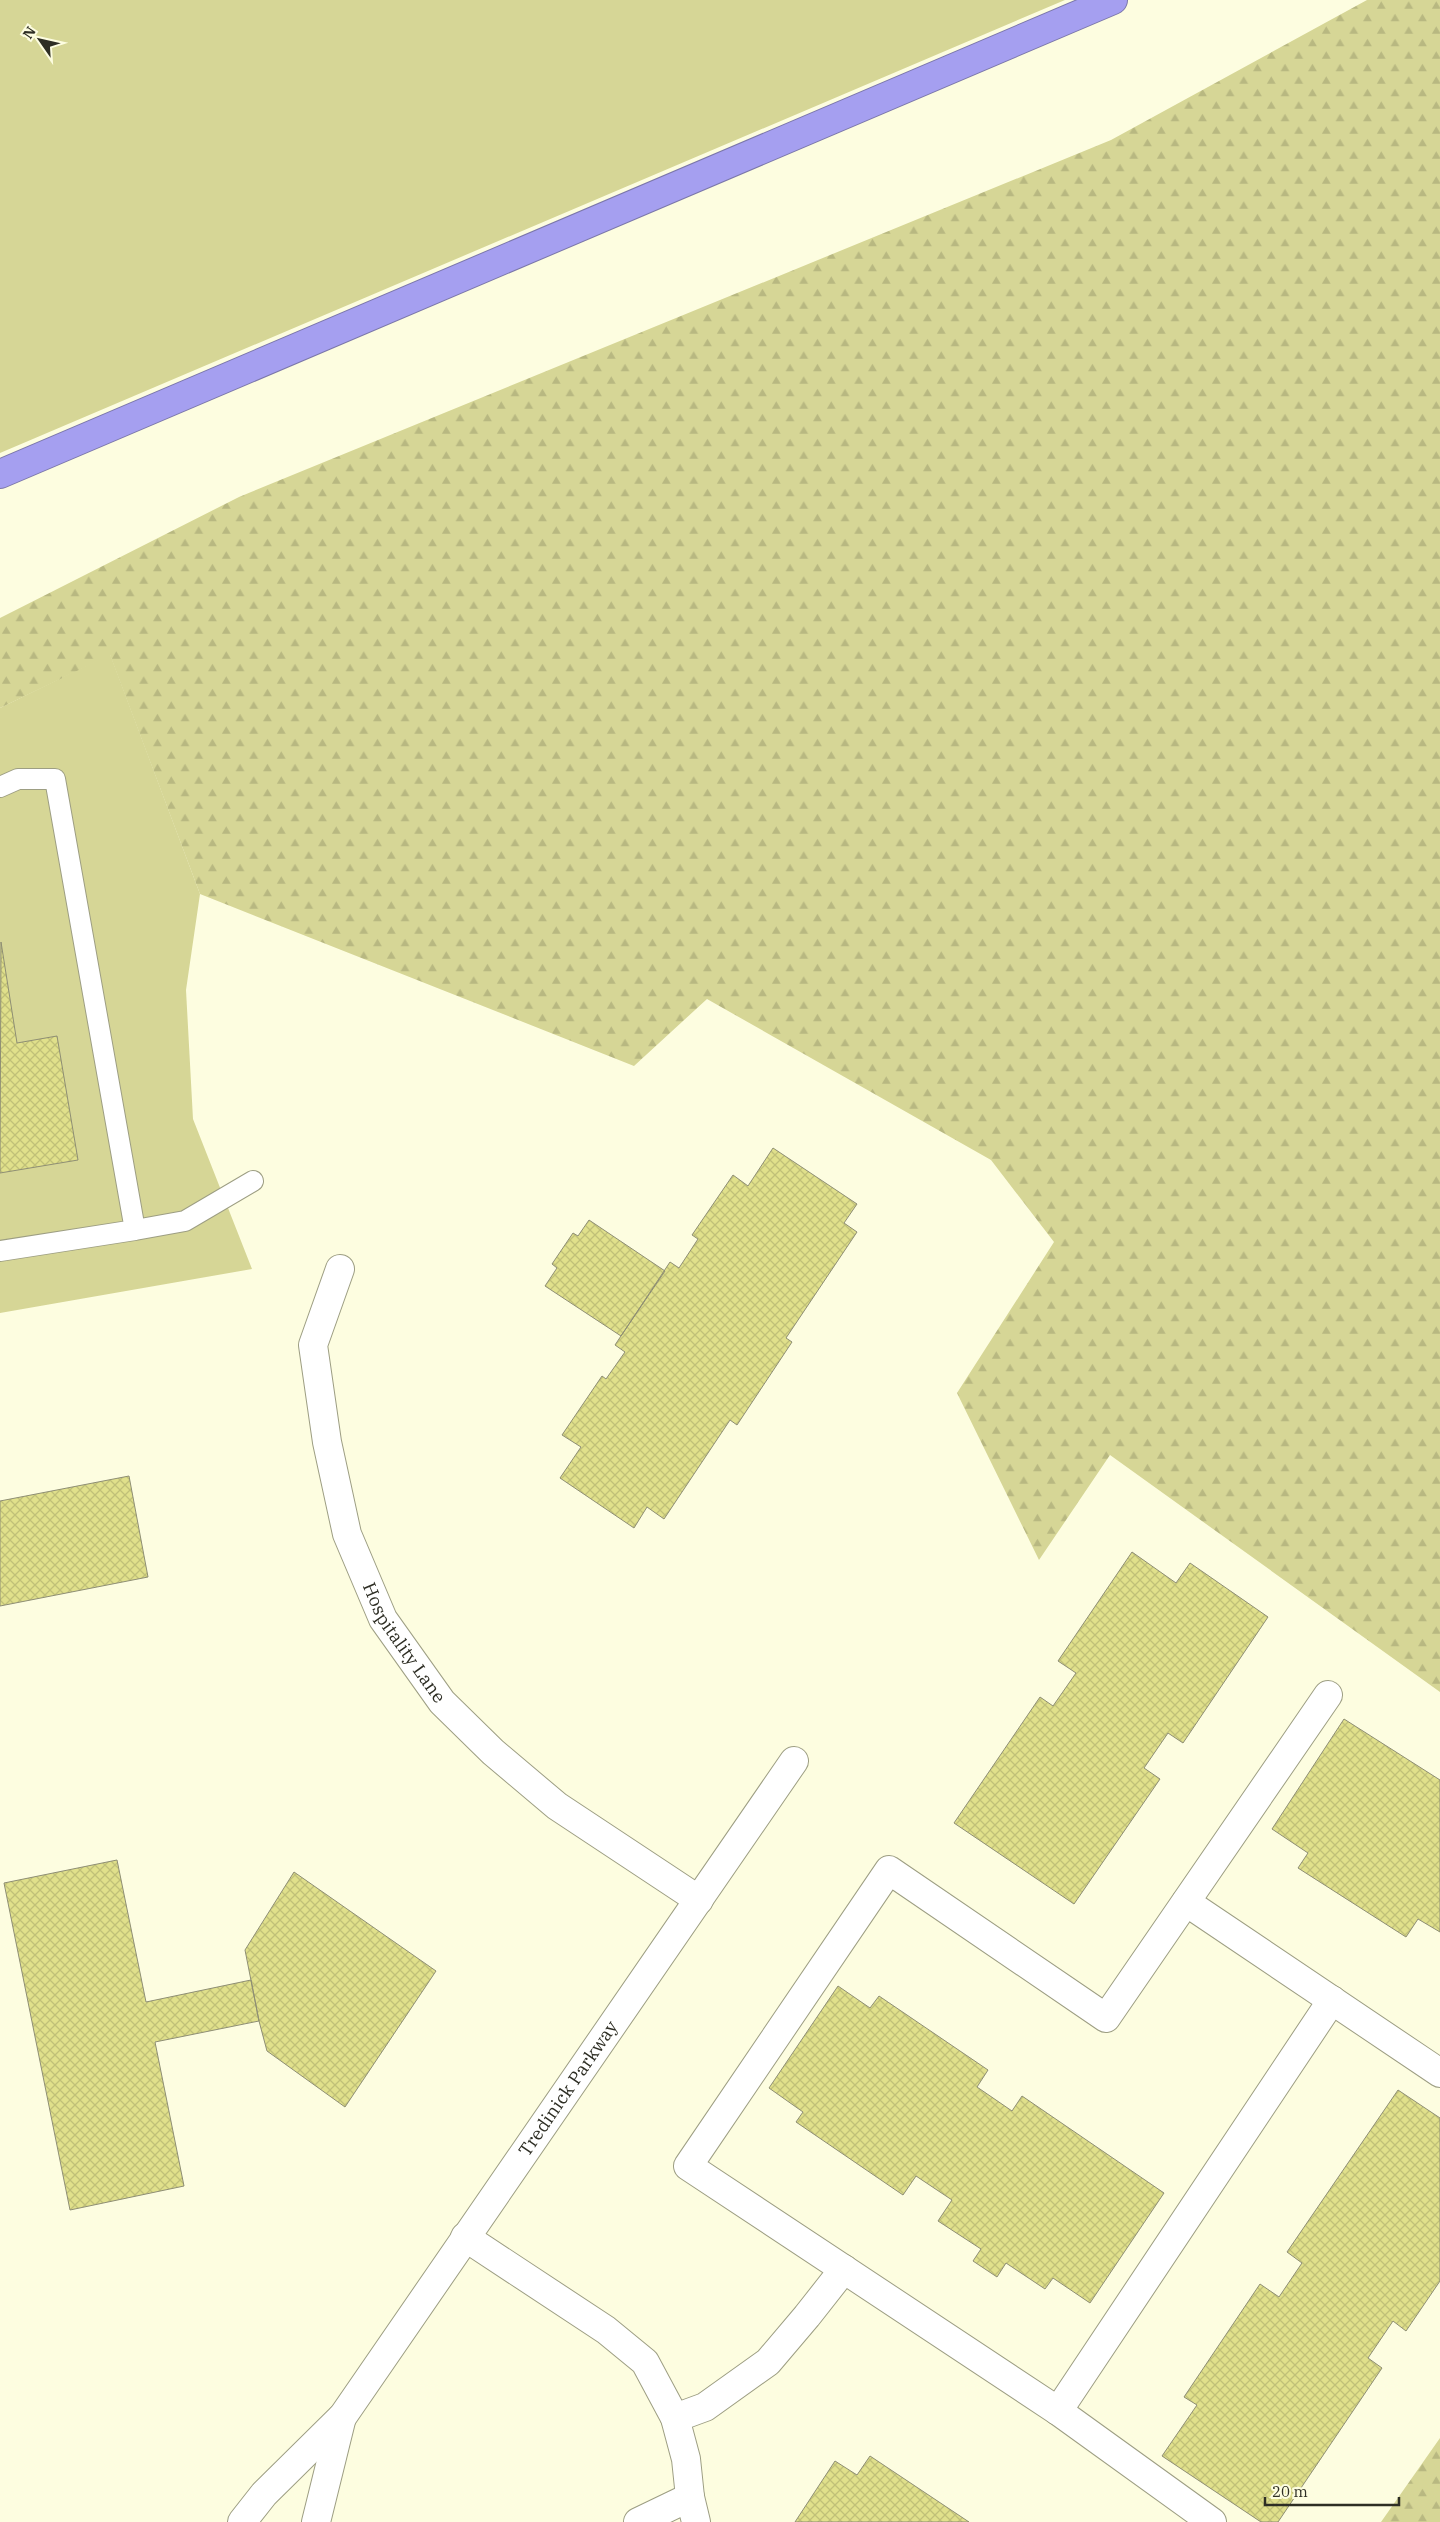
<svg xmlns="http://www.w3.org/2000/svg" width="1440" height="2522" font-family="'IBM Plex Serif',serif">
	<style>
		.green { fill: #d6d696 }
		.forest { fill: url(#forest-firs) }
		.building { fill: url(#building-cross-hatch); stroke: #8e8e74 }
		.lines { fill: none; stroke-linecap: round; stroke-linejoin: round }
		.lane-casing { stroke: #9d9e83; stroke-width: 22 }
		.street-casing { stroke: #9d9e83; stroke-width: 30 }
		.highway-casing { stroke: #7b77a9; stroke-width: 30 }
		.lane { stroke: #fff; stroke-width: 20 }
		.street { stroke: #fff; stroke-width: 28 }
		.highway { stroke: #a59ff0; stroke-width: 28 }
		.labels { text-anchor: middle; stroke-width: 5; stroke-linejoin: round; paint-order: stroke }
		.street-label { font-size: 18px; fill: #2e2e24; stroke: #fdfde0 }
	</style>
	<defs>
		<pattern id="forest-firs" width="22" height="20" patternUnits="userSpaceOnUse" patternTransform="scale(1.25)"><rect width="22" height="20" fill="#d6d696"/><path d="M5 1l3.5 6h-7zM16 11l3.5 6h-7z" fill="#b8b881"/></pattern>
		<pattern id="building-cross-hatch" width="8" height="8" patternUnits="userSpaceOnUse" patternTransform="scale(1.25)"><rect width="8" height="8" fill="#e0e08b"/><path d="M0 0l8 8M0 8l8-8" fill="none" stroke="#c0c078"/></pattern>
	</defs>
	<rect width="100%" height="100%" fill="#fdfde0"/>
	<path class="green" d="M0,0H1065L0,453Z
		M110,654L200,894L186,990L193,1119L252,1269L0,1313V708Z"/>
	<path class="forest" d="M1367,0H1440V1692L1110,1455L1039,1560L957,1393L1054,1242L991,1160L707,999L634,1066L200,894L110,655L0,708V618L239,497L1111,140Z
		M1440,2438V2522H1381Z"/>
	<path class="building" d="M1,942L17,1043L57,1036L78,1160L0,1173Z
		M773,1148L857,1204L844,1223L857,1232L786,1338L792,1342L737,1425L730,1420L664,1519L647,1507L634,1528L560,1478L581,1447L562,1435L602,1376L606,1379L625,1352L615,1345L670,1262L679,1268L698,1239L692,1235L733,1175L748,1186Z
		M589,1220L665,1271L621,1336L545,1286L557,1268L552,1264L573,1233L578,1236Z
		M129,1476L148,1577L0,1606V1501Z
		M1132,1552L1176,1583L1190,1563L1268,1617L1183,1743L1168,1733L1144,1768L1160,1779L1074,1904L954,1823L1040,1697L1053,1706L1076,1673L1058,1661Z
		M1344,1719L1440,1780V1932L1418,1919L1406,1937L1298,1868L1308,1853L1272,1829Z
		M117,1860L146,2002L251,1980L259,2021L155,2042L184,2186L70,2210L4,1883Z
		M294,1872L436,1971L345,2107L267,2051L259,2021L245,1950Z
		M838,1986L870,2008L879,1996L988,2070L977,2087L1012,2111L1022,2096L1164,2193L1090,2303L1053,2278L1045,2289L1006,2263L997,2277L973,2261L981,2249L938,2221L952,2200L916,2176L903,2195L796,2122L803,2112L769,2088Z
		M1398,2090L1440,2118V2281L1406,2331L1393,2321L1368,2358L1382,2368L1278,2522H1261L1162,2456L1197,2405L1184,2397L1260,2284L1279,2297L1302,2263L1287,2252Z
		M870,2456L969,2522H795L835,2461L857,2475Z"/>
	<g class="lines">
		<defs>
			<path id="lane" d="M0,787L18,779H55L135,1230L185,1221L253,1181
				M0,1251L135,1230"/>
			<g id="street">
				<path id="s1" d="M340,1269L313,1345L327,1442L347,1534L383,1619L442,1702L493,1752L557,1806L699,1900"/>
				<path d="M1186,1902L1440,2073"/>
				<path d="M465,2237L606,2330L645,2362L675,2418L686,2459L690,2497"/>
				<path d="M1058,2411L1332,2000"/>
				<path d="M675,2418L705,2407L768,2362L807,2316L844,2269"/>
				<path id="s2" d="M242,2522L264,2494L343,2416L794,1761"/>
				<path d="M316,2522L342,2417"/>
				<path d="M638,2522L690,2497L696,2522"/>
				<path d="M1212,2522L1058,2411L688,2166L889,1870L1106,2018L1328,1695"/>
			</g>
			<path id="highway" d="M0,474L1113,0"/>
		</defs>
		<use href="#lane" class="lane-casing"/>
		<use href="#street" class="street-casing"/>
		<use href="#highway" class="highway-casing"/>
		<use href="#lane" class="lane"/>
		<use href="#street" class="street"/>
		<use href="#highway" class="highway"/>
	</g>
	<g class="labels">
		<g class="street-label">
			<text dy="6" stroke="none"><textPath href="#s1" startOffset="396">Hospitality Lane</textPath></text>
			<text dy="6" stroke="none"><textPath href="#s2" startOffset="544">Tredinick Parkway</textPath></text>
		</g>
	</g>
	<g transform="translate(40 40) rotate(304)" stroke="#fdfde0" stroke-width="4" paint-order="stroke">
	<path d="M0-4L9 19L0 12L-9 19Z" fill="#2e2e24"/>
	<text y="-8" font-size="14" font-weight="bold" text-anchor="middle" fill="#2e2e24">N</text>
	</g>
	<path d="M1265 2497v8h134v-8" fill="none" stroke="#2e2e24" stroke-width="2.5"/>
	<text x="1272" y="2497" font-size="15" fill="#2e2e24" stroke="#fdfde0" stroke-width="4" paint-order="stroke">20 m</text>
</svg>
